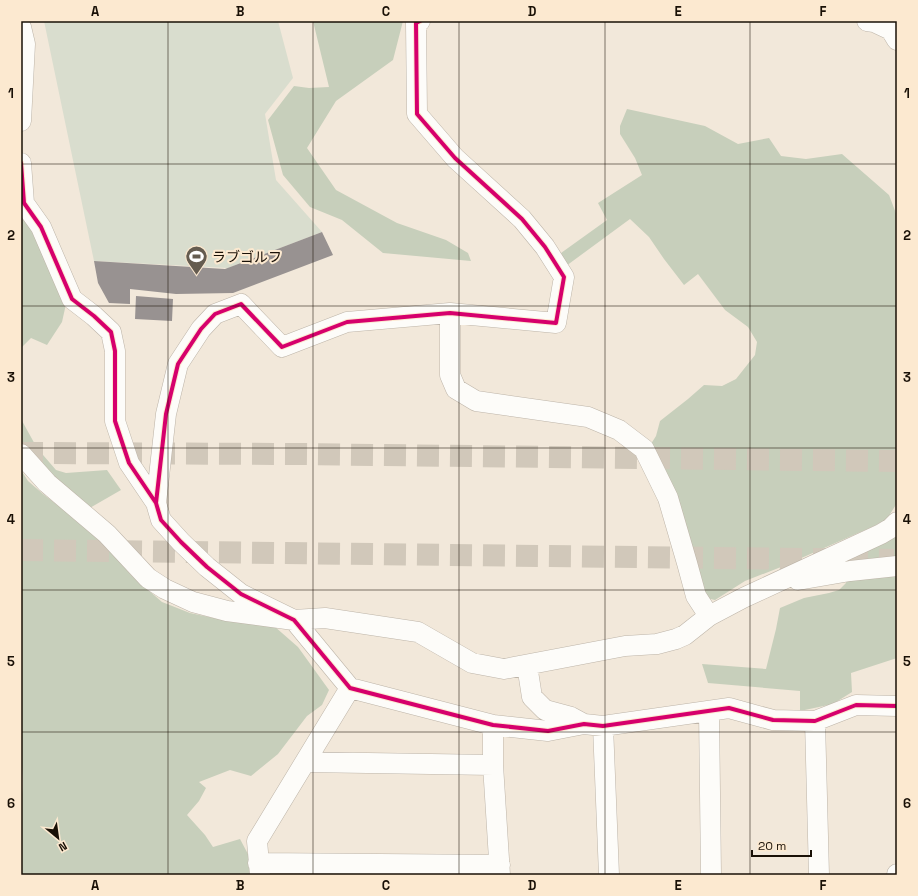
<svg xmlns="http://www.w3.org/2000/svg" width="918" height="896" font-family="'Space Grotesk','Noto Sans JP',sans-serif">
	<style>
		.green { fill: #d9ddce }
		.forest { fill: #c7cfbb }
		.building { fill: #989291 }
		.lines { fill: none; stroke-linecap: round; stroke-linejoin: round }
		.highway-tunnel { stroke: #d1c8ba; stroke-width: 22; stroke-dasharray: 22 11; stroke-linecap: butt }
		.minor-casing { stroke: #bdb4a8; stroke-width: 21 }
		.minor { stroke: #fdfcf9; stroke-width: 20 }
		.cycleway-casing { stroke: #fce9d0; stroke-width: 6 }
		.cycleway { stroke: #d6006c; stroke-width: 4 }
		.grid { fill: none; stroke: #191006; stroke-width: 1; stroke-opacity: 0.55 }
		.labels { text-anchor: middle; stroke-width: 4; stroke-linejoin: round; paint-order: stroke }
		.poi-label { font-size: 14px; fill: #191006; stroke: #fce9d0; text-anchor: start }
		.neatline { fill: none; stroke: #191006; stroke-width: 1.5 }
		.grid-label { font-size: 13px; text-anchor: middle; font-weight: bold; fill: #191006 }
	</style>
	<rect width="100%" height="100%" fill="#f2e8da"/>
	<path class="green" d="M44,21H278L293,78L265,114L276,180L322,232L228,268L94,261Z"/>
	<path class="forest" d="M313,21H403L393,60L336,101L307,148L336,190L397,223L446,240L468,253L471,261L383,253L342,220L310,207L283,175L268,120L294,86L309,88L329,87Z
		M627,109L705,126L738,144L769,138L781,156L806,159L842,154L889,195L897,216V503L887,519L874,526L781,567L745,581L715,600L706,598L649,447L656,436L660,421L688,399L704,385L722,386L736,379L755,355L757,342L748,327L725,310L698,274L684,285L664,259L649,237L630,219L566,266L561,253L607,220L598,203L642,175L635,158L620,134V126Z
		M21,209L35,232L66,304L62,322L47,345L31,338L21,348Z
		M21,419L37,448L56,470L66,473L107,470L121,490L88,509L29,455L21,442Z
		M21,470L28,481L43,494L60,507L76,517L119,561L131,575L162,602L190,613L223,620H248L274,626L298,647L329,690L322,705L307,716L278,754L251,776L230,770L199,782L206,788L199,801L187,815L205,835L213,847L240,839L249,856L256,875H21V798C24,788 23,778 22,768L21,767Z
		M897,533V658L851,673L852,692L833,704L800,711V691L708,683L702,664L766,669L776,629L780,608L804,598L829,593L839,590L846,583L854,552Z"/>
	<path class="building" d="M322,232L333,255L233,293L176,294L130,289V304L109,303L98,283L94,261L225,269Z
		M136,296L173,299L172,321L135,319Z"/>
	<g class="lines">
		<path class="highway-tunnel" d="M21,453L297,454L897,461
			M21,550L894,560"/>
		<defs>
			<path id="minor" d="M867,21L874,22L891,30L897,40
				M21,27L25,44L21,121
				M21,163L24,203L41,227L72,299L94,316L111,332L115,351V421L129,463L156,503L161,520L181,542L207,567L241,594L294,620L350,688L493,725L548,731L584,724L603,726L729,708L773,720L815,721L856,705L897,706
				M450,313V375L456,389L476,401L588,417L619,430L644,449L668,498L687,563L696,596L709,616
				M21,454L47,483L107,534L148,578L165,589L193,602L227,611L294,620L325,618L418,632L472,663L504,669L625,646L657,644L676,639L685,635L709,616L743,598L881,534L891,528L897,522
				M156,503L166,414L178,364L201,329L215,314L241,304L282,347L347,322L450,313L556,323L564,277L545,247L522,219L455,158L417,114L416,23L420,21
				M798,580L850,571L897,566
				M527,665L532,697L545,710L571,717L584,724
				M709,711L711,875
				M815,721L819,875
				M493,725V765L500,875
				M603,726L609,875
				M305,762L493,765
				M258,863L500,865
				M260,875L257,841L350,688
				M897,875V874"/>
		</defs>
		<use href="#minor" class="minor-casing"/>
		<use href="#minor" class="minor"/>
		<defs>
			<path id="cycleway" d="M21,163L24,203L41,227L72,299L94,316L111,332L115,351V421L129,463L156,503L161,520L181,542L207,567L241,594L294,620L350,688L493,725L548,731L584,724L603,726L729,708L773,720L815,721L856,705L897,706
				M156,503L166,414L178,364L201,329L215,314L241,304L282,347L347,322L450,313L556,323L564,277L545,247L522,219L455,158L417,114L416,23L420,21"/>
		</defs>
		<use href="#cycleway" class="cycleway-casing"/>
		<use href="#cycleway" class="cycleway"/>
	</g>
	<path class="grid" d="M168,21V875M313,21V875M459,21V875M605,21V875M750,21V875M21,164H897M21,306H897M21,448H897M21,590H897M21,732H897"/>
	<defs>
		<symbol id="stadium-pin" viewBox="-11 -11 22 30"><path d="M0 17L-7.5 6A9.5 9.5 0 1 1 7.5 6Z" fill="#655c50" stroke="#fce9d0"/><path d="M0-5a6.5 5 0 1 0 0 10a6.5 5 0 1 0 0-10ZM-3.5-1.8h7v3.6h-7Z" fill="#fff"/></symbol>
	</defs>
	<g fill-rule="evenodd">
		<use href="#stadium-pin" x="184" y="244" width="25" height="34"/>
	</g>
	<g class="labels">
		<g class="poi-label">
			<text x="212" y="262">ラブゴルフ</text>
		</g>
	</g>
	<rect width="918" height="896" fill="none" stroke="#fce9d0" stroke-width="44"/>
	<g transform="translate(58 838) rotate(151)" stroke="#fce9d0" stroke-width="3" paint-order="stroke">
	<path d="M0-3L7 15L0 10L-7 15Z" fill="#191006"/>
	<text y="-6" font-size="11" font-weight="bold" text-anchor="middle" fill="#191006">N</text>
	</g>
	<path d="M752 850v6h59v-6" fill="none" stroke="#191006" stroke-width="2"/>
	<text x="758" y="850" font-size="12" fill="#191006" stroke="#fce9d0" stroke-width="3" paint-order="stroke">20 m</text>
	<rect x="22" y="22" width="874" height="852" class="neatline"/>
	<g class="grid-label">
		<text x="95" y="16">A</text>
		<text x="240" y="16">B</text>
		<text x="386" y="16">C</text>
		<text x="532" y="16">D</text>
		<text x="678" y="16">E</text>
		<text x="823" y="16">F</text>
		<text x="11" y="98">1</text>
		<text x="907" y="98">1</text>
		<text x="11" y="240">2</text>
		<text x="907" y="240">2</text>
		<text x="11" y="382">3</text>
		<text x="907" y="382">3</text>
		<text x="11" y="524">4</text>
		<text x="907" y="524">4</text>
		<text x="11" y="666">5</text>
		<text x="907" y="666">5</text>
		<text x="11" y="808">6</text>
		<text x="907" y="808">6</text>
		<text x="95" y="890">A</text>
		<text x="240" y="890">B</text>
		<text x="386" y="890">C</text>
		<text x="532" y="890">D</text>
		<text x="678" y="890">E</text>
		<text x="823" y="890">F</text>
	</g>
</svg>
